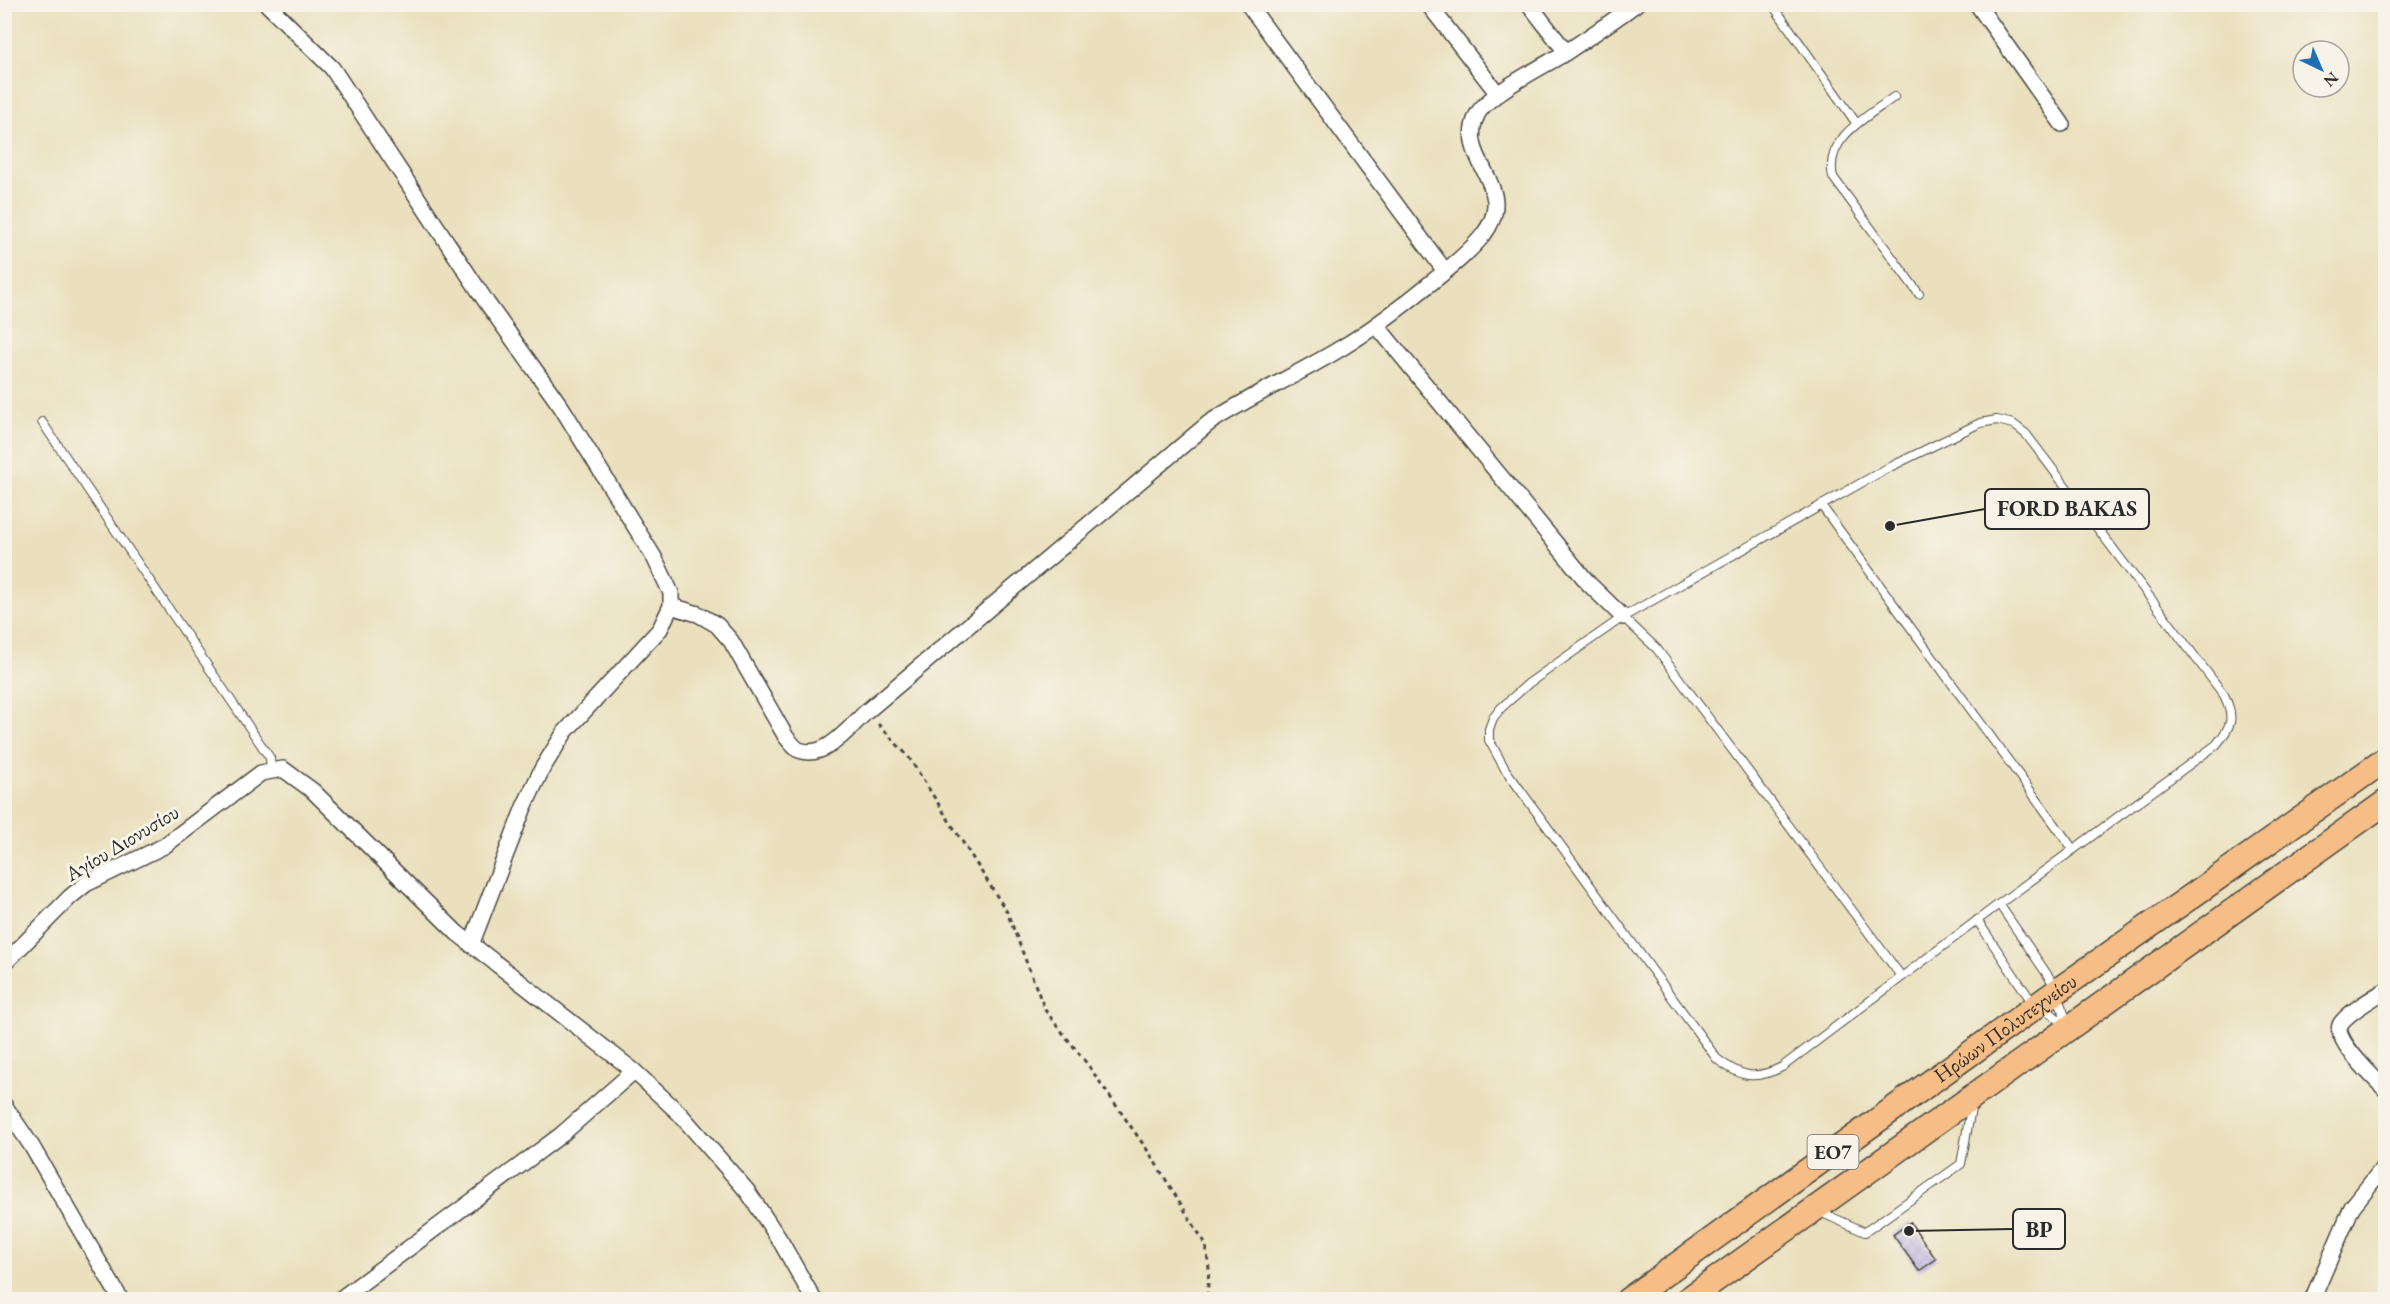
<svg xmlns="http://www.w3.org/2000/svg" width="2390" height="1304" font-family="'EB Garamond',serif">
	<style>
		.building { fill: url(#building-cross-hatch) }
		.lines { fill: none; stroke-linecap: round; stroke-linejoin: round }
		.lane-casing { stroke: #484641; stroke-width: 10 }
		.street-casing { stroke: #484641; stroke-width: 18 }
		.primary-casing { stroke: #484641; stroke-width: 27 }
		.path { stroke: #484641; stroke-width: 3; stroke-dasharray: 4.5 4.5; stroke-linecap: butt }
		.lane { stroke: #fff; stroke-width: 8 }
		.street { stroke: #fff; stroke-width: 15 }
		.primary { stroke: #f6be86; stroke-width: 24 }
		.labels { text-anchor: middle; stroke-width: 6; stroke-linejoin: round; paint-order: stroke }
		.shield { fill: #f7f3e8; stroke: #686764; stroke-width: 1.5 }
		.shield-label { font-size: 20px; font-weight: bold; fill: #2b2b2b }
		.street-label { font-size: 21px; fill: #2b2b2b; stroke: #f7f3e8 }
		.leader { fill: none; stroke: #2b2b2b; stroke-width: 2 }
		.callout-dot { fill: #2b2b2b; stroke: #f7f3e8; stroke-width: 2 }
		.callout { fill: #f7f3e8; stroke: #2b2b2b; stroke-width: 2 }
		.callout-label { font-size: 22px; text-anchor: middle; font-weight: bold; fill: #2b2b2b }
	</style>
	<defs>
		<pattern id="building-cross-hatch" width="8" height="8" patternUnits="userSpaceOnUse" patternTransform="scale(1.5)"><rect width="8" height="8" fill="#b5a8e4"/><path d="M0 0l8 8M0 8l8-8" fill="none" stroke="#9389b9"/></pattern>
	</defs>
	<rect width="100%" height="100%" fill="#f7f3e8"/>
	<filter id="ink" filterUnits="userSpaceOnUse"><feTurbulence type="fractalNoise" baseFrequency=".0167" numOctaves="2"/><feDisplacementMap in="SourceGraphic" scale="12" xChannelSelector="R" yChannelSelector="G"/><feConvolveMatrix kernelMatrix="1 2 1 2 8 2 1 2 1" color-interpolation-filters="sRGB"/></filter>
	<filter id="wash" filterUnits="userSpaceOnUse"><feTurbulence type="fractalNoise" baseFrequency=".008" numOctaves="4" result="noise"/><feDisplacementMap in="SourceGraphic" scale="24" xChannelSelector="R" yChannelSelector="G"/><feGaussianBlur stdDeviation="1.35" result="paint"/><feColorMatrix in="noise" values="0 0 0 0 0 0 0 0 0 0 0 0 0 0 0 0 0 1.4 0 .05"/><feComposite in="paint" operator="in"/></filter>
	<g filter="url(#wash)">
		<rect width="100%" height="100%" fill="#eae0bd"/>
		<g id="blocks">
			<path class="building" d="M1910,1222L1936,1259L1919,1271L1893,1235Z"/>
		</g>
	</g>
	<g filter="url(#ink)">
		<use href="#blocks" fill-opacity="0" stroke="#484641" stroke-width="1.5"/>
		<g class="lines">
			<defs>
				<path id="lane" d="M1772,4L1857,124
					M1894,97C1867,117 1824,138 1833,177L1919,294
					M1997,420L2013,424L2026,434L2224,695C2235,718 2232,726 2216,745L1999,904L1782,1067C1754,1081 1741,1077 1717,1059L1505,769L1489,740V729L1493,718L1501,708L1529,683L1623,617L1886,469L1980,423Z
					M42,422L270,758L271,771
					M1821,505L2073,849
					M1623,617L1657,649L1901,976
					M1999,904L2051,980L2068,1024
					M1977,920L2028,996L2066,1025
					M1818,1211L1865,1232L1961,1164L1972,1103"/>
				<path id="street" d="M267,4L332,68L487,303L562,408L655,559L671,593V606L660,629L565,732L542,769L524,807L471,945
					M1248,4L1445,271
					M1428,4L1498,94
					M1529,4L1566,52
					M1977,4L2062,124
					M1377,326L1589,584L1623,617
					M671,606L698,614L717,625L731,641L786,737C790,741 794,748 799,750C825,760 849,728 866,712L1209,423C1252,395 1299,374 1343,347C1373,329 1400,308 1427,286C1447,270 1468,254 1484,234C1520,186 1455,160 1477,115C1487,94 1544,66 1565,53C1589,37 1613,21 1636,4
					M4,964L70,897L86,884L164,846L261,773L283,769L313,791L457,933L634,1071L680,1114L748,1192L781,1242L814,1300
					M2386,990C2375,997 2345,1014 2340,1025C2334,1040 2375,1079 2386,1090
					M4,1105L31,1145L121,1300
					M339,1300L561,1135L634,1071
					M2312,1300L2352,1207L2386,1164"/>
				<g id="primary">
					<path id="s1" d="M1628,1300L2057,991L2386,759"/>
					<path d="M1687,1300L2386,802"/>
				</g>
			</defs>
			<use href="#lane" class="lane-casing"/>
			<use href="#street" class="street-casing"/>
			<use href="#primary" class="primary-casing"/>
			<path class="path" d="M878,724L908,756L1007,912L1045,1010L1088,1065L1150,1154L1206,1245L1209,1269L1207,1300"/>
			<use href="#lane" class="lane"/>
			<use href="#street" class="street"/>
			<use href="#primary" class="primary"/>
		</g>
	</g>
	<g class="labels">
		<rect class="shield" x="1807.5" y="1135" width="51" height="34" rx="4.5"/>
		<g class="shield-label">
			<text x="1833" y="1159">ΕΟ7</text>
		</g>
		<g class="street-label">
			<text transform="translate(122 843) rotate(-31)" y="7">Αγίου Διονυσίου</text>
			<text dy="7" stroke="none"><textPath href="#s1" startOffset="465">Ηρώων Πολυτεχνείου</textPath></text>
		</g>
	</g>
	<path class="leader" d="M1890 526L1985 509M1909 1231L2013 1229"/>
	<g class="callout-dot">
		<circle cx="1890" cy="526" r="6"/>
		<circle cx="1909" cy="1231" r="6"/>
	</g>
	<g class="callout">
		<rect x="1985" y="489" width="164" height="40" rx="6"/>
		<rect x="2013" y="1209" width="52" height="40" rx="6"/>
	</g>
	<g class="callout-label">
		<text x="2067" y="516">FORD BAKAS</text>
		<text x="2039" y="1237">BP</text>
	</g>
	<rect width="2390" height="1304" fill="none" stroke="#f7f3e8" stroke-width="24"/>
	<g transform="translate(2321 69) rotate(136)"><circle r="28" fill="#f7f3e8" stroke="#a5a39c" stroke-width="1.5"/>
	<path d="M0-4.5L10 22L0 15L-10 22Z" fill="#1f6fb2"/>
	<text y="-9" font-size="16" font-weight="bold" text-anchor="middle" fill="#2b2b2b">N</text>
	</g>
</svg>
